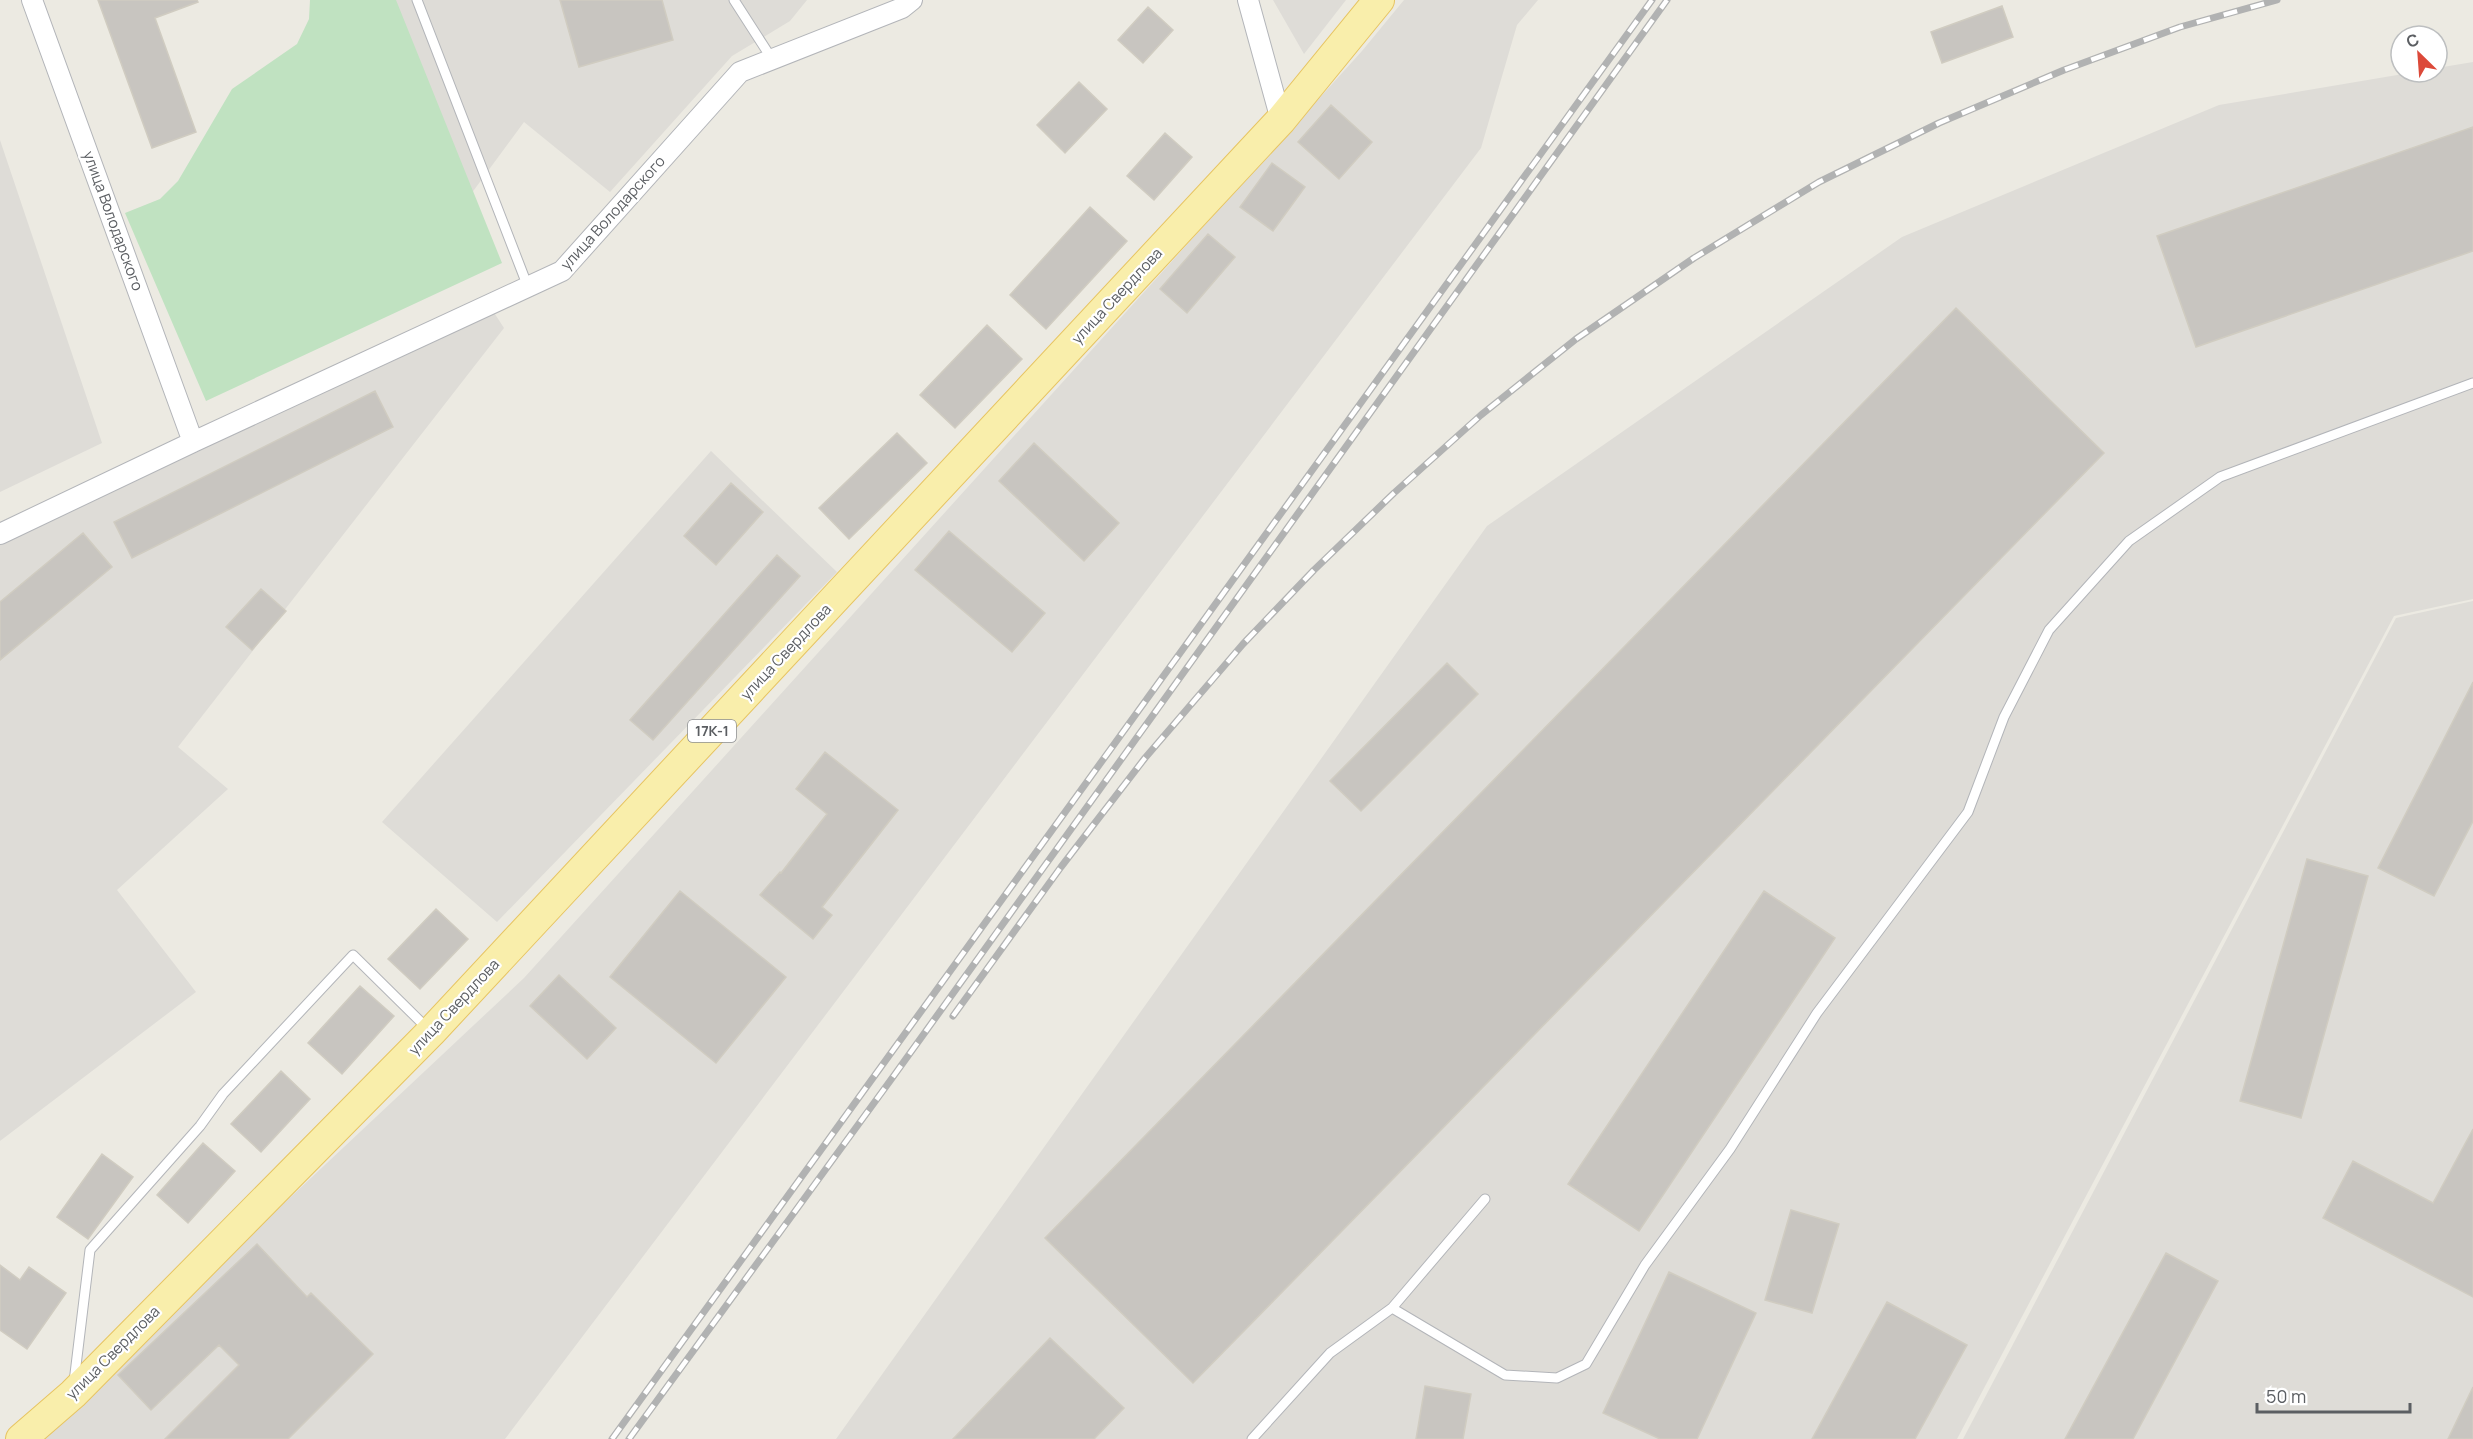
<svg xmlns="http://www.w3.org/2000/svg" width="2473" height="1439" font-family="Manrope,sans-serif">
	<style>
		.industrial { fill: #dedcd7 }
		.green { fill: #c0e2c1 }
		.building { fill: #c8c5c0; stroke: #d0ccc1; stroke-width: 1.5 }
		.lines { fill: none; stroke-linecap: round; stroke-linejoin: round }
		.service-casing { stroke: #b3b5b9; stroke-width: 11 }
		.minor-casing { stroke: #b3b5b9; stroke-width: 22 }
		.primary-casing { stroke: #e7c461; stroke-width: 32 }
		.service { stroke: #fff; stroke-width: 9 }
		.minor { stroke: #fff; stroke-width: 20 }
		.primary { stroke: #f9eeab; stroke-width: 30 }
		.rail-casing { stroke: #b1b2b2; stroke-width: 7 }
		.rail { stroke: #fff; stroke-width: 4.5; stroke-dasharray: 14; stroke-linecap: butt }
		.labels { text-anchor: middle; stroke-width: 4.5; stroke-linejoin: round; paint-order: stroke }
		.shield { fill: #fff; stroke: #8c8e91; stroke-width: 1.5 }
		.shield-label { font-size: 14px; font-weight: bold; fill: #5b5e62 }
		.street-label { font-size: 15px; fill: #5b5e62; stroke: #fff }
	</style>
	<rect width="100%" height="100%" fill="#eceae2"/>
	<path class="industrial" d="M381,0H807L790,21L732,56L610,192L524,122L460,209Z
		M1273,0H1346L1304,54Z
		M1404,0H1538L1517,25L1481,148L505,1439H33L524,978L1362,51Z
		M2473,62V599L2394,616L1957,1439H836L1487,526L1902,237L2219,105L2415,72H2437V68Z
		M0,140L102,443L0,492Z
		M491,308L504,328L178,747L228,789L117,890L196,992L0,1141V537Z
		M711,451L837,572L497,922L382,822Z
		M2473,601V1439H1963L2396,618Z"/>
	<path class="green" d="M310,0H396L502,263L206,401L125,213L160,199L178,181L232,89L297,44L309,19Z"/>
	<path class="building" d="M98,0H197L198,2L155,18L196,132L152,148Z
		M560,0H662L673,40L579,67Z
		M2002,6L2013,37L1942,63L1931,32Z
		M1148,7L1173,30L1143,63L1118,40Z
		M1079,82L1107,109L1065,153L1037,125Z
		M1331,105L1372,142L1339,179L1298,142Z
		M2473,127V251L2196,347L2157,236Z
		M1165,133L1192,157L1154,200L1127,176Z
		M1272,163L1305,187L1273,231L1240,207Z
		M1090,207L1127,241L1046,329L1010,295Z
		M1208,234L1235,257L1187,313L1160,289Z
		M1956,308L2104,453L1193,1383L1045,1238Z
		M987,325L1022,359L955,428L920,395Z
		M375,391L393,427L132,558L114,522Z
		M897,433L927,463L849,539L819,508Z
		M1034,443L1119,523L1084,561L999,481Z
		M731,483L763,512L716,565L684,536Z
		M949,531L1045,613L1012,652L915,570Z
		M83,533L112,567L0,660V602Z
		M777,555L800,576L653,740L630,720Z
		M261,589L286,611L252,650L226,627Z
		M1447,663L1478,694L1361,811L1330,781Z
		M2473,682V821L2434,896L2378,868Z
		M825,752L898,810L822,907L832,915L813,939L760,895L780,872L781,873L827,814L796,789Z
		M2307,859L2368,876L2301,1118L2240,1101Z
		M680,891L786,977L716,1063L610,977Z
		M1764,891L1835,938L1639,1231L1568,1184Z
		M436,909L468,939L420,989L388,959Z
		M559,975L616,1028L587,1059L530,1006Z
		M360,986L394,1016L342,1074L308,1043Z
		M281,1071L310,1099L261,1152L231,1124Z
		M2473,1129V1297L2323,1218L2353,1161L2433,1203Z
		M203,1143L235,1171L188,1223L157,1195Z
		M102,1154L133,1177L88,1239L57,1217Z
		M1791,1210L1839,1224L1812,1313L1765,1300Z
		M257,1244L307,1297L311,1293L373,1354L288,1439H165L239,1365L219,1345L151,1410L118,1375Z
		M2166,1253L2218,1281L2133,1439H2065Z
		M0,1265L20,1280L29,1267L66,1293L27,1349L0,1330Z
		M1669,1272L1756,1313L1697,1439H1660L1603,1413Z
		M1887,1302L1967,1345L1915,1439H1812Z
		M1050,1338L1124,1408L1094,1439H953Z
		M1425,1386L1471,1394L1463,1439H1416Z
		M2473,1387V1439H2448Z"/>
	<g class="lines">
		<defs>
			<path id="service" d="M417,0L528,287
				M734,0L772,59
				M1392,1308L1505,1375L1557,1378L1586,1364L1645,1265L1730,1149L1817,1013L1968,812L2004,717L2049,630L2129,541L2220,477L2473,383
				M74,1382L90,1250L200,1126L223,1094L353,955L428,1029
				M1252,1439L1330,1353L1392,1308L1485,1199"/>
			<path id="minor" d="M32,0L193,442L562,271L740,72L902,8L912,0
				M1248,0L1281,120
				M0,534L193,442"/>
			<path id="primary" d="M21,1439L73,1394L431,1032L1281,120L1379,0"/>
		</defs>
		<use href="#service" class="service-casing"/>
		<use href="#minor" class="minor-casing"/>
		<use href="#primary" class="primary-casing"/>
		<use href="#service" class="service"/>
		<use href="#minor" class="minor"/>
		<use href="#primary" class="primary"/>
		<defs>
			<path id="rail" d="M953,1016L1061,867L1145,758L1243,644L1314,570L1394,493L1481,415L1576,339L1694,258L1819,182L1939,123L2064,70L2180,27L2277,0
				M612,1439L1652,0
				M629,1439L890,1081L1667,0"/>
		</defs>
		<use href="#rail" class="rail-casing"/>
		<use href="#rail" class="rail"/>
	</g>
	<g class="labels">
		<rect class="shield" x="688" y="720" width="48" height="22" rx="4.5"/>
		<g class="shield-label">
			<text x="712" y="736">17К-1</text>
		</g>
		<g class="street-label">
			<text transform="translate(613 213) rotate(-48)" y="5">улица Володарского</text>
			<text transform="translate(113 221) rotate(70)" y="5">улица Володарского</text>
			<text transform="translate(1117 296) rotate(-47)" y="5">улица Свердлова</text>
			<text transform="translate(786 652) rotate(-47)" y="5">улица Свердлова</text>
			<text transform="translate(454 1007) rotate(-47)" y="5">улица Свердлова</text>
			<text transform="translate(113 1353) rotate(-45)" y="5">улица Свердлова</text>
		</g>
	</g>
	<g transform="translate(2419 54) rotate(335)"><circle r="28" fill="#ffffff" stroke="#bdbfc0" stroke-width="1.5"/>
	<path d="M0-4.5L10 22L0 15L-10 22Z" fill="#dc4939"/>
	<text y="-9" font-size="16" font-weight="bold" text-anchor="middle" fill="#5b5e62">С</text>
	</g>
	<path d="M2257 1403v9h153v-9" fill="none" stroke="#5b5e62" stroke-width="3"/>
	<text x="2266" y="1403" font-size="18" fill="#5b5e62" stroke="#ffffff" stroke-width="4.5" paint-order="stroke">50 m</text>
</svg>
